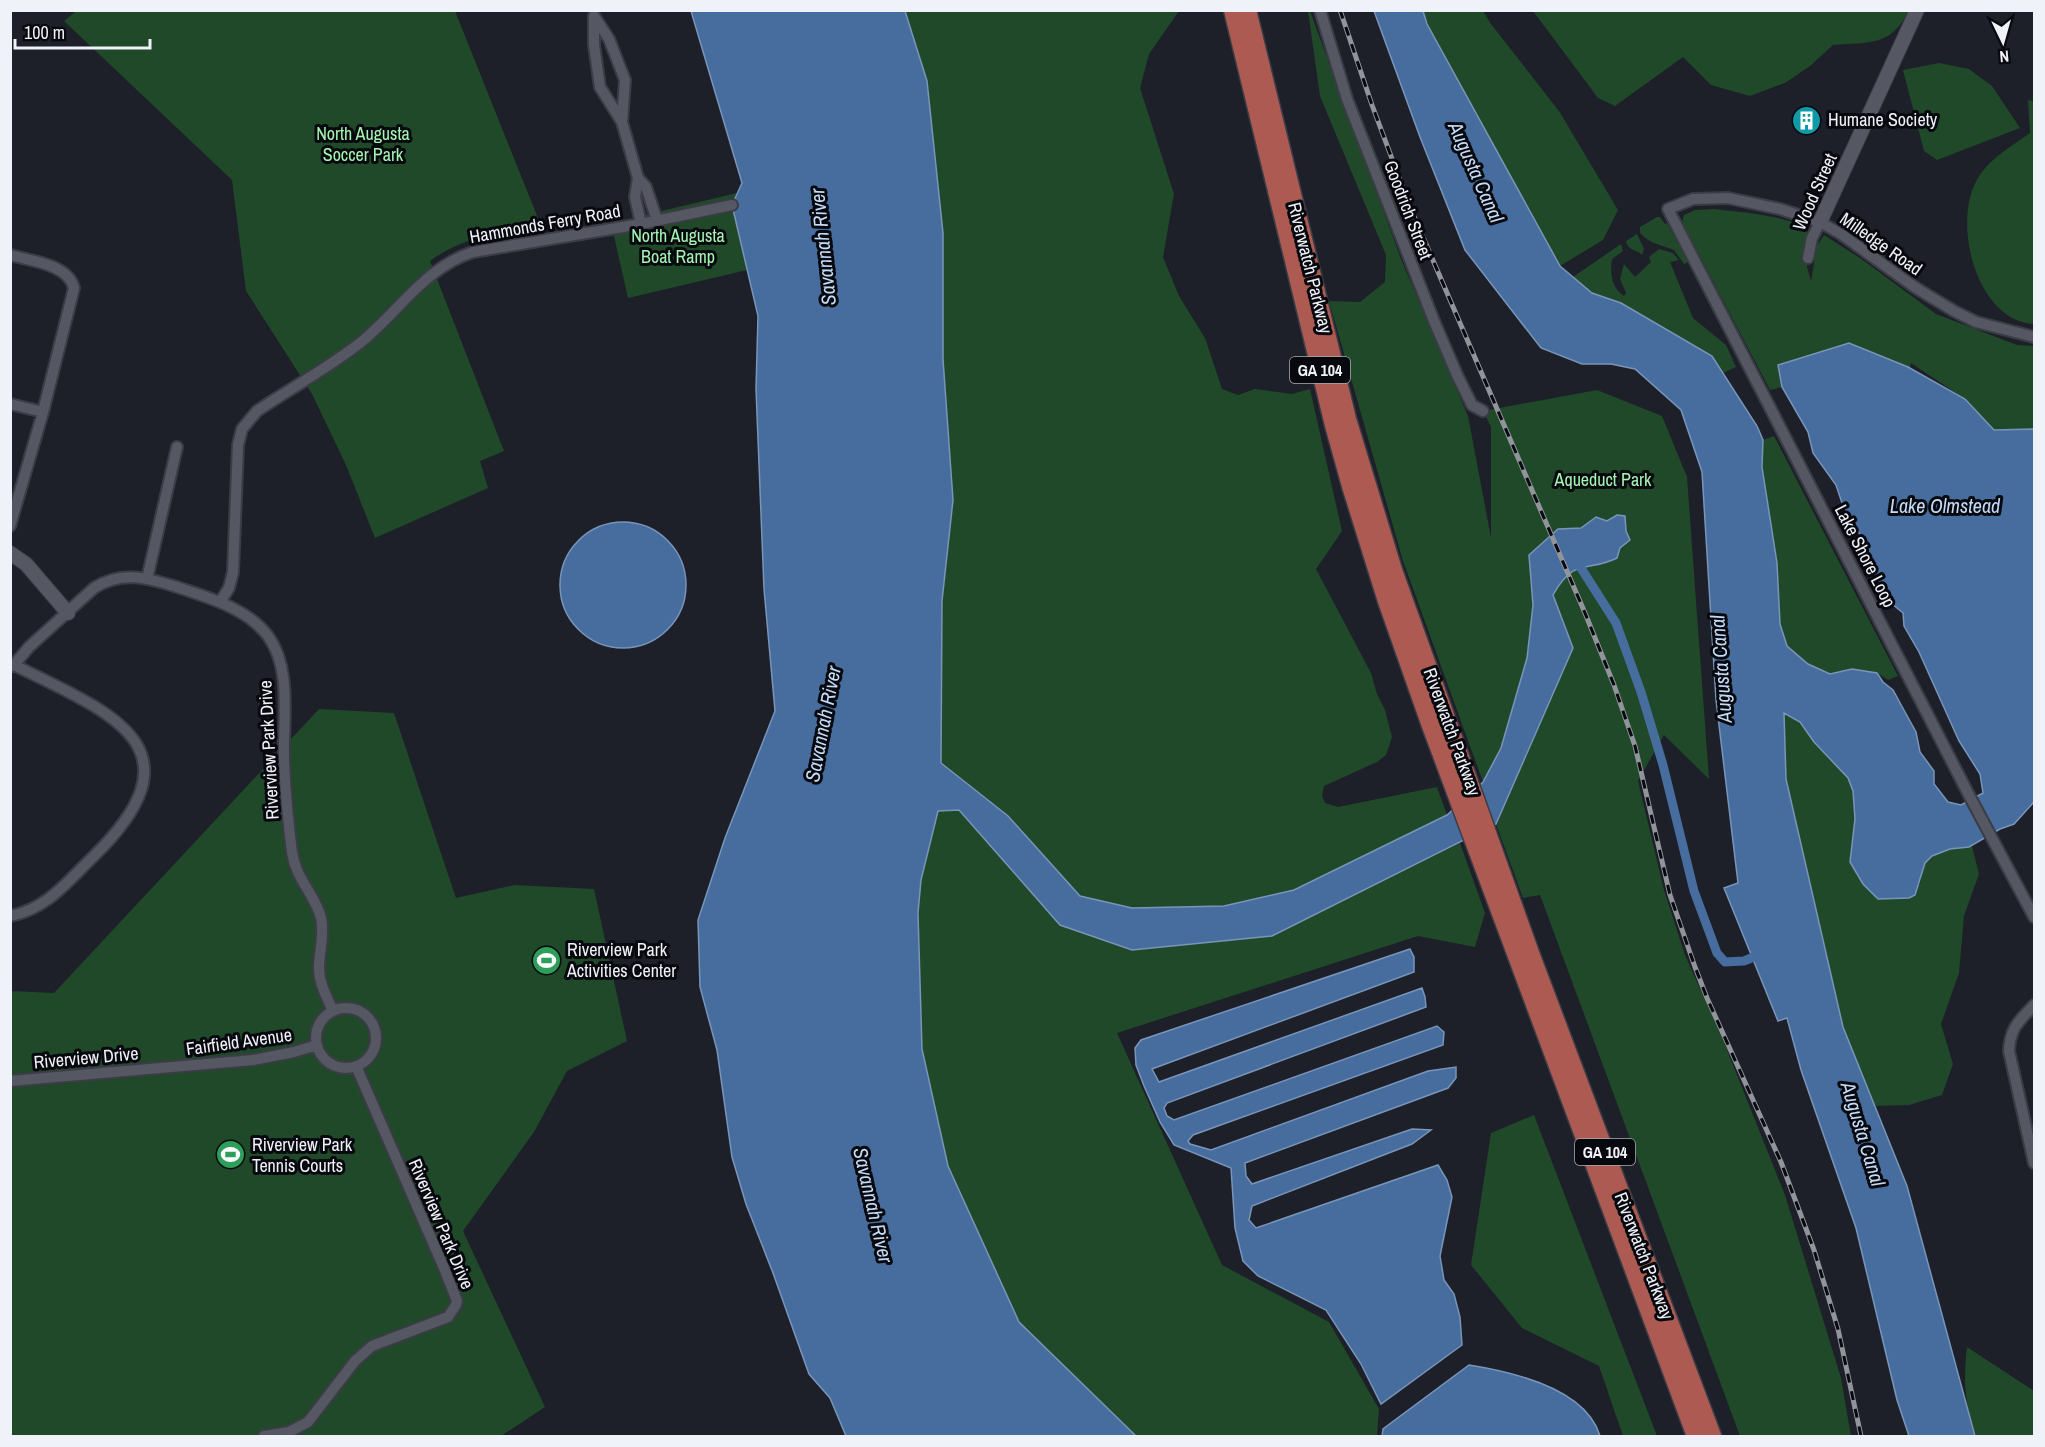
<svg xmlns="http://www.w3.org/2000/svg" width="2045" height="1447" font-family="'Archivo Narrow',sans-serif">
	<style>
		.green { fill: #204929 }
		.water { fill: #466d9e; stroke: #7995b9; stroke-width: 1.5 }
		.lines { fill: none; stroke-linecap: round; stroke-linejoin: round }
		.canal { stroke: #466d9e; stroke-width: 9 }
		.minor-casing { stroke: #3b3c45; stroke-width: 14 }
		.tertiary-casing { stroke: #3b3c45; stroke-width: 16 }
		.primary-casing { stroke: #3b3c45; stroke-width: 21 }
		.minor { stroke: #555763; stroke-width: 10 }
		.tertiary { stroke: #555763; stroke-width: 14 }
		.primary { stroke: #ad5b52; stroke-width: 18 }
		.rail-casing { stroke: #92949c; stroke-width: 5 }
		.rail { stroke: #08090e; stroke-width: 3; stroke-dasharray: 9; stroke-linecap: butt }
		.labels { text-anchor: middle; stroke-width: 6; stroke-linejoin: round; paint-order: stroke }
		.shield { fill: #08090e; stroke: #aaacb2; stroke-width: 1.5 }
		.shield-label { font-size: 16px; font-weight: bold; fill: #f0f2f9 }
		.poi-label { font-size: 18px; fill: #f0f2f9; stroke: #08090e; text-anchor: start }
		.park-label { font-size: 18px; fill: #a4f4b2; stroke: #08090e }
		.street-label { font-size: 18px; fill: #f0f2f9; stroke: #08090e }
		.water-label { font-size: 20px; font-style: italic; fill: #c5dcf9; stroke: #08090e }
	</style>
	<rect width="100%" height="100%" fill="#1d1f29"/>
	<path class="green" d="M77,10L455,11L542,228C500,234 465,235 430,261L504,451L480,461L488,488L375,538L346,465L312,394L246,291L232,180L64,21Z
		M905,11H1179L1149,54L1140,88L1174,194L1163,257L1179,296L1205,338L1222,389L1238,395L1255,389L1292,394L1310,389L1342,531L1316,569L1371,673L1377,694L1385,710L1392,737L1386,755L1377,762L1324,786L1322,796L1325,803L1338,807L1437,787L1447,815L1294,890L1224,906L1132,908L1080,896L1008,816L941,763L942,601L953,500L943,359V233L927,81Z
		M1308,11H1310L1401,259L1468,416L1491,538V427L1483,411L1597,390L1662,416L1687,477L1709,779L1664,735L1638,781L1664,890L1685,955L1723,1040L1785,1195L1841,1378L1851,1436H1740L1540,895L1523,898L1496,824L1573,648L1553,595L1529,555L1533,605L1527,658L1501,748L1483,782L1403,561L1329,301L1360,302L1385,282L1386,255L1320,96Z
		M1423,11H1483L1491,24L1559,111L1618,210L1603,240L1560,266L1427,24Z
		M1533,11H1908C1892,47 1867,42 1833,45L1810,66L1785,83L1750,96L1711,85L1683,57L1615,106L1598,98Z
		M1939,63L1969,69L1992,86L2020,128L1937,160L1924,151L1903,70Z
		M2028,100L2034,101V324C1976,321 1951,222 1978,178C1990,158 2012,146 2030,133Z
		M737,193L732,205L747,270L628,298L611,223Z
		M1714,209C1746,213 1777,214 1807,228V267L1811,281L1817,246L1824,235L1860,258L1936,314L2017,345L2034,346V429L1994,430L1965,399L1911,363L1910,368L1849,343L1778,365L1782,387L1770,390L1682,222L1684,215L1695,210Z
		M1657,217H1660L1665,224L1667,223L1688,262L1684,264L1674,250C1661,245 1650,244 1640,233V227Z
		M1637,234L1644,249L1642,255C1636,249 1628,251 1626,241Z
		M1621,244L1623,251L1612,259C1610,273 1611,287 1624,296L1626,293L1620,279L1624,264L1635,277L1651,262L1649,257L1659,249L1673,253L1679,260L1670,262L1693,318L1726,345L1736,367L1723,373L1712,356L1621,303L1592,293L1573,277Z
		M1774,436L1898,676L1888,680L1877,673L1852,669L1830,674L1808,664L1787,646L1780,624L1777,563L1762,467L1763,440Z
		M319,709L394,713L456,898L515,885L594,889L627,1041L567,1071L534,1132L463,1231L545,1407L501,1436H11V991L54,993Z
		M1784,712L1800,722L1814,742L1848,778L1853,791L1855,819L1850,862L1878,899L1893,897L1920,884C1921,878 1922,871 1924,865C1931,849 1958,848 1972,846L1979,874L1964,916L1959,973L1941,1024L1953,1064L1942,1095L1909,1105L1873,1106L1843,1027L1809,880L1786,779Z
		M938,810H959L1060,925L1272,936L1460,843L1485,913L1475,947L1418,936L1117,1033L1222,1265L1329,1322L1379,1409L1377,1436H1136L1019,1322L948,1166L922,1049L918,912L921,880Z
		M1534,1115L1657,1436H1623L1599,1366L1522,1328L1471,1265L1491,1133Z
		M1967,1347L2034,1391V1436H1975C1965,1403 1963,1382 1967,1347Z"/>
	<path class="water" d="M691,11H905L927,81L943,233V359L953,500L942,601L941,763L1008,816L1080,896L1132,908L1224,906L1294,890L1447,815L1483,782L1501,748L1527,658L1533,605L1529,555L1558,529L1581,528L1596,517L1607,521L1617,515L1625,516L1626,531L1630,540L1620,548L1617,558C1587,573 1575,556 1553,595L1573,648L1496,824L1272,936L1132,950L1060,925L959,810L938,811L921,880L918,913L922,1049L948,1166L1019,1322L1136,1436H846L830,1398L809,1374L773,1273L746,1204L732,1157L717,1050L700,987L698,920L725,838L775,711L764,589L756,389L758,316L732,205L742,183Z
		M1374,11H1423L1427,24L1560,266L1592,293L1621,303L1712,356L1757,426L1763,440L1762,467L1777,563L1780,624L1787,646L1808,664L1830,674L1852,669L1877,673L1883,682L1893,690L1905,712L1916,732L1920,752L1934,771V784L1948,802L1961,805L1983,793L1980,774L1959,741L1919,652L1904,626L1903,613L1891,603L1876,575L1860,535L1842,503L1836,485L1813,453L1808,432L1782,387L1778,365L1849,343L1908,367L1965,399L1994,430L2034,429V802L2014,824L2000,829L1969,847L1950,849L1932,856L1925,863L1915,895L1909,898L1878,899L1863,884L1850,862L1855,819L1853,791L1848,778L1814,742L1800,722L1784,713L1786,779L1843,1027L1907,1186L1975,1436H1909L1897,1400L1856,1228L1801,1070L1787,1018L1778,1021L1724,888L1738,883L1716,700L1702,472L1681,410L1635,369L1611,364H1582L1541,348L1465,250L1420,137Z
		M560 585a63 63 0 1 1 126 0a63 63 0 1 1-126 0Z
		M1410,949L1414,957V972L1152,1069L1159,1082L1422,988L1425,997L1426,1007L1167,1103L1164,1108L1167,1116L1174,1120L1437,1026L1444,1032L1443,1045L1193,1135L1188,1141L1190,1144L1211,1150L1428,1071L1456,1067V1078L1448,1088L1245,1163L1246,1176L1252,1184L1412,1129L1431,1130L1412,1144L1252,1206L1249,1220L1256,1228L1438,1165L1447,1180L1452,1197L1440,1256L1444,1280L1454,1294L1460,1317L1462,1345L1381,1404L1361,1364L1326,1310L1258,1276L1243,1261L1235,1228L1231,1168L1174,1145L1160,1122L1144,1086L1136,1065L1135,1048L1141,1040Z
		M1469,1365C1513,1372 1586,1388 1600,1436H1382L1383,1429Z"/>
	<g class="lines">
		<path class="canal" d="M1574,557L1616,623L1641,692L1663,765L1694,891L1717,953L1725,962L1744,961L1763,953"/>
		<defs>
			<path id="minor" d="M1320,10L1347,99L1434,321L1458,377L1472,405L1483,411
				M594,16V45L600,87L622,122L638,178L646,187L657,220
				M594,16L609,39L625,80L622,122
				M638,178L635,197L641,224
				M10,255C31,261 68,264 74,288L43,412L10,526
				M1808,258L1812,238L1820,222
				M2034,337L1976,322L1954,311L1916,288L1841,234L1820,222L1780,209L1728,198L1693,199L1668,209L1970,797L2034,917
				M10,404L43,412
				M147,579L177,447
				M220,602L229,588L233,572L238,445L242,429L257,411C291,388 328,368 360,343C399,312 424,268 473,252L641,224L732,205
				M14,665L29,647L94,588C122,570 148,578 177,587C209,598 247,608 268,636C292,669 283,718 284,757C285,788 288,821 292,852C296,880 315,894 321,918C325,935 319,951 319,968C319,984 327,997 333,1011
				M10,667L14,665C111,713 205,747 94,856C68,881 47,909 10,916
				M2034,1005C2019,1021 2010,1028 2009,1051L2034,1163
				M316 1038a30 30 0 1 1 60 0a30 30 0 1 1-60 0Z
				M10,1081L253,1060L294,1052L317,1045
				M264,1436L289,1432L308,1422L355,1361L372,1346L448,1317L456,1305L457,1301L444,1268L356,1066"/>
			<path id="tertiary" d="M1820,222L1917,10
				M10,553L26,564L68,613"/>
			<path id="primary" d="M1233,10L1334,425L1351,486L1387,601L1430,723L1696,1436
				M1247,10L1347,419L1393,570L1530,953L1712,1436"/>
		</defs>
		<use href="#minor" class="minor-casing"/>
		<use href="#tertiary" class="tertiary-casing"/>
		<use href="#primary" class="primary-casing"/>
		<use href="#minor" class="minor"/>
		<use href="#tertiary" class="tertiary"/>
		<use href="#primary" class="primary"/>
		<defs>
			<path id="rail" d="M1340,10L1372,105L1410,207L1585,613L1614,685L1635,746L1670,895L1695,967L1707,998L1781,1162L1814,1250L1838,1329L1861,1436"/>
		</defs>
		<use href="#rail" class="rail-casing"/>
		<use href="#rail" class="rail"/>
	</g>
	<defs>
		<symbol id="building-disc" viewBox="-11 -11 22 22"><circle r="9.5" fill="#0f9aa8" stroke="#08090e"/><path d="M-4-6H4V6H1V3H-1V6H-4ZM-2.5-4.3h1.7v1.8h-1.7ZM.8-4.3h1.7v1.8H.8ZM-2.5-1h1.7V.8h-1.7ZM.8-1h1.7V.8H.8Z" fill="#fff"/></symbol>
		<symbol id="stadium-disc" viewBox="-11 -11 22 22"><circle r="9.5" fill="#2e9e5b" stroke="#08090e"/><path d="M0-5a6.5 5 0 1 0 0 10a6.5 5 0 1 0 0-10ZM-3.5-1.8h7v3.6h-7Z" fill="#fff"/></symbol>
	</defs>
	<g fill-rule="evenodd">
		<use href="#building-disc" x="1790" y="104" width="33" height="33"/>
		<use href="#stadium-disc" x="530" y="944" width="33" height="33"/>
		<use href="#stadium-disc" x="214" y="1138" width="33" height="33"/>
	</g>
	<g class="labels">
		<g class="shield">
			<rect x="1290" y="357" width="60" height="26" rx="4.5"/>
			<rect x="1575" y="1139" width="60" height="26" rx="4.5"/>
		</g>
		<g class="shield-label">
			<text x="1320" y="376">GA 104</text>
			<text x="1605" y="1158">GA 104</text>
		</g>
		<g class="poi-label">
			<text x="1828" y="126">Humane Society</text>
			<text x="567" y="956">Riverview Park<tspan x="567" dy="21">Activities Center</tspan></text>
			<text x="252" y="1151">Riverview Park<tspan x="252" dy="21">Tennis Courts</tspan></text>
		</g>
		<g class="park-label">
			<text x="363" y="140">North Augusta<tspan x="363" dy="21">Soccer Park</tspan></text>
			<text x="678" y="242">North Augusta<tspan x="678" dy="21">Boat Ramp</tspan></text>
			<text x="1603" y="486">Aqueduct Park</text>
		</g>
		<g class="street-label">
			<text transform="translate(1815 192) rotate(-66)" y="6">Wood Street</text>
			<text transform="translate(1408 210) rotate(69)" y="6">Goodrich Street</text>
			<text transform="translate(545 224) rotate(-10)" y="6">Hammonds Ferry Road</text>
			<text transform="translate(1881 244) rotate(35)" y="6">Milledge Road</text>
			<text transform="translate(1310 268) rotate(76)" y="6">Riverwatch Parkway</text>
			<text transform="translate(1865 556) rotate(63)" y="6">Lake Shore Loop</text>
			<text transform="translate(1452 732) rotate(70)" y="6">Riverwatch Parkway</text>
			<text transform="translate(269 750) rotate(-93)" y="6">Riverview Park Drive</text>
			<text transform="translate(239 1042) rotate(-8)" y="6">Fairfield Avenue</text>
			<text transform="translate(86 1058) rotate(-5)" y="6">Riverview Drive</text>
			<text transform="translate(441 1224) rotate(67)" y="6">Riverview Park Drive</text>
			<text transform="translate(1644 1256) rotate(69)" y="6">Riverwatch Parkway</text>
		</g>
		<g class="water-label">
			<text transform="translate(1476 172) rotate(66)" y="7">Augusta Canal</text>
			<text transform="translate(823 247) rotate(-96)" y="7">Savannah River</text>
			<text x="1945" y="513">Lake Olmstead</text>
			<text transform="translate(1721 669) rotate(-94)" y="7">Augusta Canal</text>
			<text transform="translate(823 724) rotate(-79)" y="7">Savannah River</text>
			<text transform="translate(1863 1134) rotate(73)" y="7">Augusta Canal</text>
			<text transform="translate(873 1205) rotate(77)" y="7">Savannah River</text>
		</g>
	</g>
	<rect width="2045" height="1447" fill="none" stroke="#f0f2f9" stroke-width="24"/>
	<g transform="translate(2003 42) rotate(175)" stroke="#08090e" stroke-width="4.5" paint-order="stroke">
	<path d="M0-4.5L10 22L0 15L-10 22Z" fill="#f0f2f9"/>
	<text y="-9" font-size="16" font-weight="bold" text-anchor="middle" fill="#f0f2f9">N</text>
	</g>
	<path d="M15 39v9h135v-9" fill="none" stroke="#f0f2f9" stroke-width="3"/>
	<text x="24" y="39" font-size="18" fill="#f0f2f9" stroke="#08090e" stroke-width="4.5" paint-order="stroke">100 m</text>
</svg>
